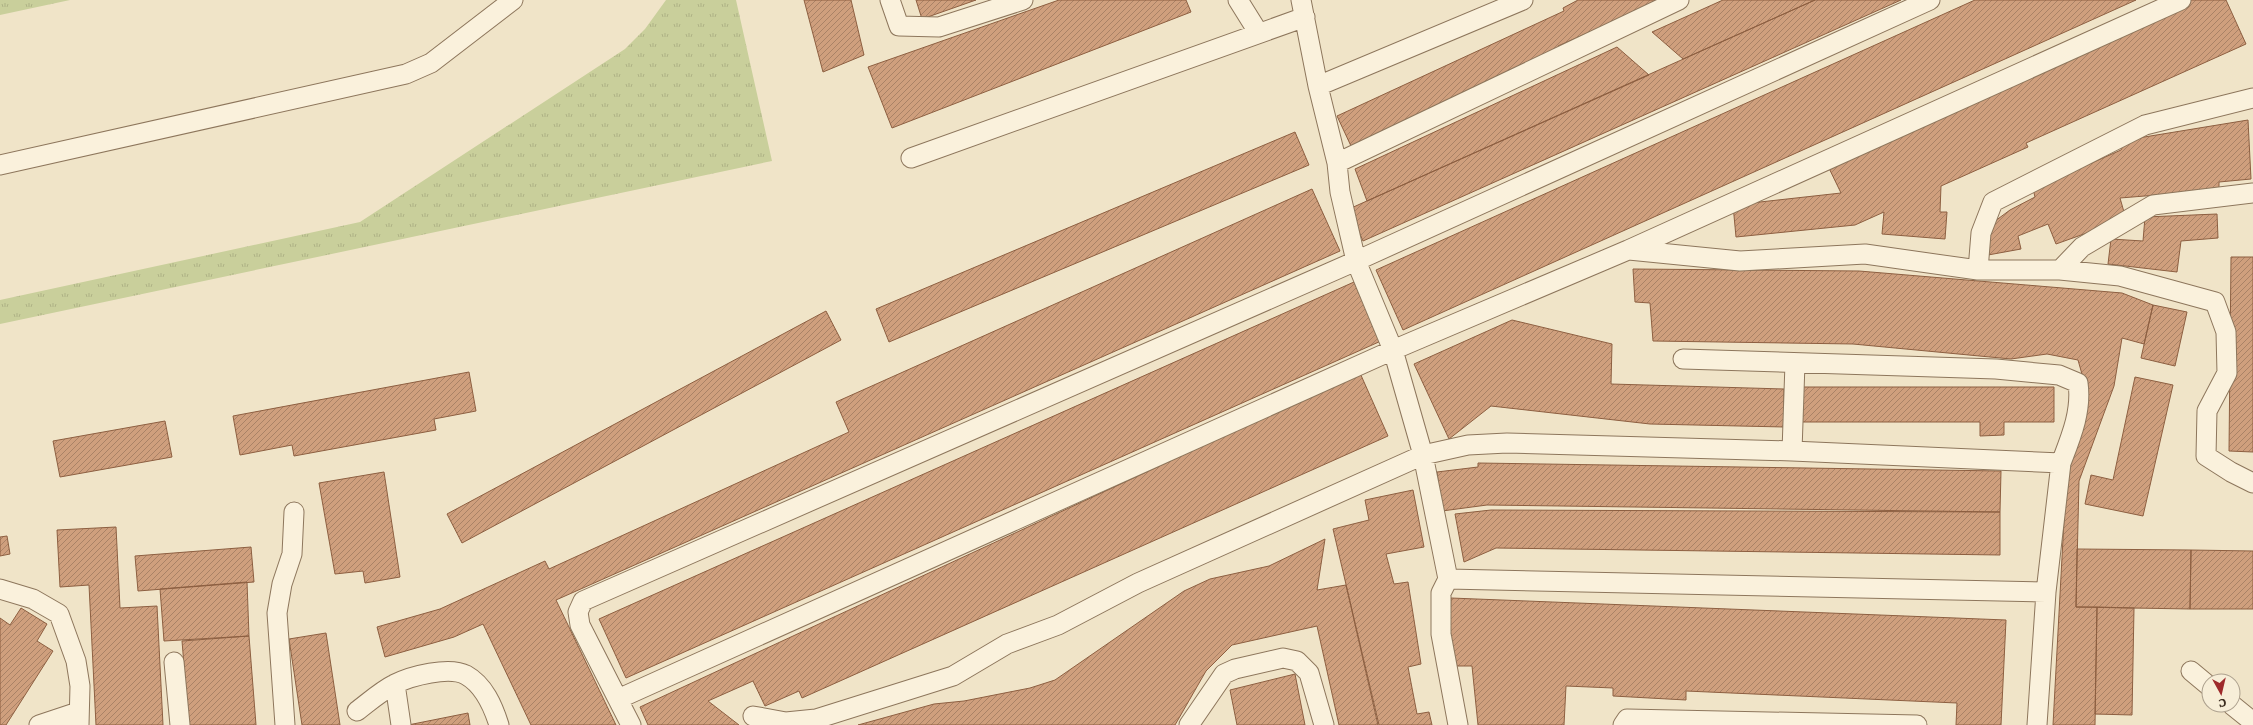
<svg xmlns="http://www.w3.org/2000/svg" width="2253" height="725" font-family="Literata,serif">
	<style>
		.grass { fill: url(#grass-tufts) }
		.building { fill: url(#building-hatch); stroke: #8d5f41 }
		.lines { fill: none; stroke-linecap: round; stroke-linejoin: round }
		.service-casing { stroke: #8d765c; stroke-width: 21 }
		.service { stroke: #faf1dc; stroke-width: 19 }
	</style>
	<defs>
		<pattern id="grass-tufts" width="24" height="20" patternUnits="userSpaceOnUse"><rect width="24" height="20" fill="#c9cf9b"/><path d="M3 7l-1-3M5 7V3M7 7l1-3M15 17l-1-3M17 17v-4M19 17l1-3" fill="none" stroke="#aeb285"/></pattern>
		<pattern id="building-hatch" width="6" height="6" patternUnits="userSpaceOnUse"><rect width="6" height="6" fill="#cf9f7d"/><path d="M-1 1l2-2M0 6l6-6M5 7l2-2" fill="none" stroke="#a98266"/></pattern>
	</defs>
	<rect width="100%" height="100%" fill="#f0e4c8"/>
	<path class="grass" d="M0,0H70L0,15Z
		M666,0H736L772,161L0,324V300L360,222L625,49L645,29Z"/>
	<path class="building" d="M804,0H851L864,55L823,72Z
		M916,0H976L922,19Z
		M1059,0H1186L1191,12L892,128L868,67Z
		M1578,0H1662L1558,46L1560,49L1351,146L1337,116L1564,11L1563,8Z
		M1723,0H1815L1683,59L1652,32Z
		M1815,0H1901L1363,241L1349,209Z
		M1975,0H2136L1403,330L1376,270Z
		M2186,0H2226L2246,44L2026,143L2028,147L1941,186L1940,212H1947L1945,239L1882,234L1884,212L1855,225L1736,237L1733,205L1841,193L1826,162Z
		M1617,47L1649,75L1367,201L1355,169Z
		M2248,120L2251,179L2219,182V190L2120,198L2126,219L2056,244L2048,224L2018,236L2021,249L1988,255L1991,224L2010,210L2035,197L2033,189L2121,150L2126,140Z
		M1295,132L1309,165L889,342L876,309Z
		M1312,189L1340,251L556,600L616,725H531L483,624L454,637L385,657L377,627L440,609L545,561L549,569L849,432L836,402Z
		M2217,214L2218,238L2181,241L2177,272L2108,264L2111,239L2143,241L2145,217Z
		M2231,257H2253V452L2229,451Z
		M1633,269L1859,271L2122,293L2153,305L2144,344L2122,338L2114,386L2079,481L2076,607H2097L2095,725H2053L2066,483L2087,392L2078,360L2047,354L2011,359L1853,344L1653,341L1650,303L1635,302Z
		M1354,282L1381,341L626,678L599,619Z
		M2153,305L2187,312L2175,366L2141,358Z
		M826,311L841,340L462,543L447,514Z
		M1512,320L1612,344L1611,384L1784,389V427L1650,424L1491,406L1449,439L1414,364Z
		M469,372L476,411L434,419L436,430L294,456L292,445L240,455L233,416Z
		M1360,373L1388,436L802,698L799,691L765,706L753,681L708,701L739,725H648L640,707Z
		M2135,377L2173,385L2143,516L2085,504L2091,475L2113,480Z
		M1800,387H2054V422H2004V435L1980,436V422H1800Z
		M165,421L172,457L60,477L53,441Z
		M1478,463L2001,471L2000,512L1487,505L1442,511L1437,472L1478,467Z
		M384,472L400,577L365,583L363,571L335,574L319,483Z
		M1413,490L1424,547L1386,554L1394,584L1408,582L1421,664L1408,667L1417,714L1429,712L1432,725H1379L1333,529L1369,520L1365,500Z
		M1491,510L2000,512V555L1496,548L1464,562L1455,514Z
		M116,527L120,608L157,606L163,725H96L89,585L60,587L57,530Z
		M7,536L10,554L0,556V537Z
		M1325,539L1317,590L1346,585L1378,725H1339L1317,626L1232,645L1206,671L1175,725H858L934,704L964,701L1030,688L1055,680L1184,591L1210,579L1269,566Z
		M251,547L254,582L138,591L135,556Z
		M2077,549L2191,550L2190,609L2076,607Z
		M2191,550L2253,551V609H2190Z
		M247,582L249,636L164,641L160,589Z
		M1451,598L2006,620L2001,725H1956L1957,703L1686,691V700L1613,696V688L1566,686L1564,725H1478L1472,666H1448Z
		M2097,607L2134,608L2132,715L2095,714Z
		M21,608L47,624L37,641L53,651L6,725H0V618L10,625Z
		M326,633L340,725H302L289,639Z
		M249,636L256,725H189L182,641Z
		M1295,674L1305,725H1237L1230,690Z
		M468,713L470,725H408Z"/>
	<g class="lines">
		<defs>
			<path id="service" d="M890,0L899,26L939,27L1023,0
				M1238,0L1258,32
				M1301,0L1318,86L1337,163L1340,192L1356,261L1393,350L1423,455L1468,445L1507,443L1792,451L2061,463L2046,592L2037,725
				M1318,86L1523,0
				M911,158L1305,17
				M1337,163L1679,0
				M0,165L406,74L431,63L513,0
				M1629,250L1740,261L1865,254L1978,270H2060L2120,276L2215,302L2226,332L2227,373L2207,411L2206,456L2231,472L2253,483
				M1978,270L1981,233L1993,202L2145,125L2253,98
				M2060,270L2082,247L2153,205L2253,193
				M1683,359L1996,369L2059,375L2078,383C2082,411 2071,437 2061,463
				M1792,451L1795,363
				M0,589L33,599L59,614L76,661L80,686L79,725
				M174,662L180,725
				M2191,671L2209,686
				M395,684L401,725
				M618,699L1393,350L1628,250L2181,0
				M2232,705L2253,722
				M357,711C369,702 381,691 395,684C411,676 449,666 466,675C484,685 493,706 499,725
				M753,716L786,722L816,719L953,676L1007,644L1058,625L1138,583L1423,455L1448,579
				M39,725L78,712
				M285,725L277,613L282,584L292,554L294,512
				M631,725L580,625L578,612L583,601L1356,261L1930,0
				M1189,725L1224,674L1235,669L1283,658L1297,661L1309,673L1324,725
				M1458,725L1441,634V593L1448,579L2046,592
				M1623,725L1627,719L1917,725"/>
		</defs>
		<use href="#service" class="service-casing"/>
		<use href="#service" class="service"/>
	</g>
	<g transform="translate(2221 693) rotate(172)"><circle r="19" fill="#f7eed8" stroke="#ada18e"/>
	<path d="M0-3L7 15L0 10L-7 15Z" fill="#9e2a2b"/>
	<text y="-6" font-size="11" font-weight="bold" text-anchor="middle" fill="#3d2e20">С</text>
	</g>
</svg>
